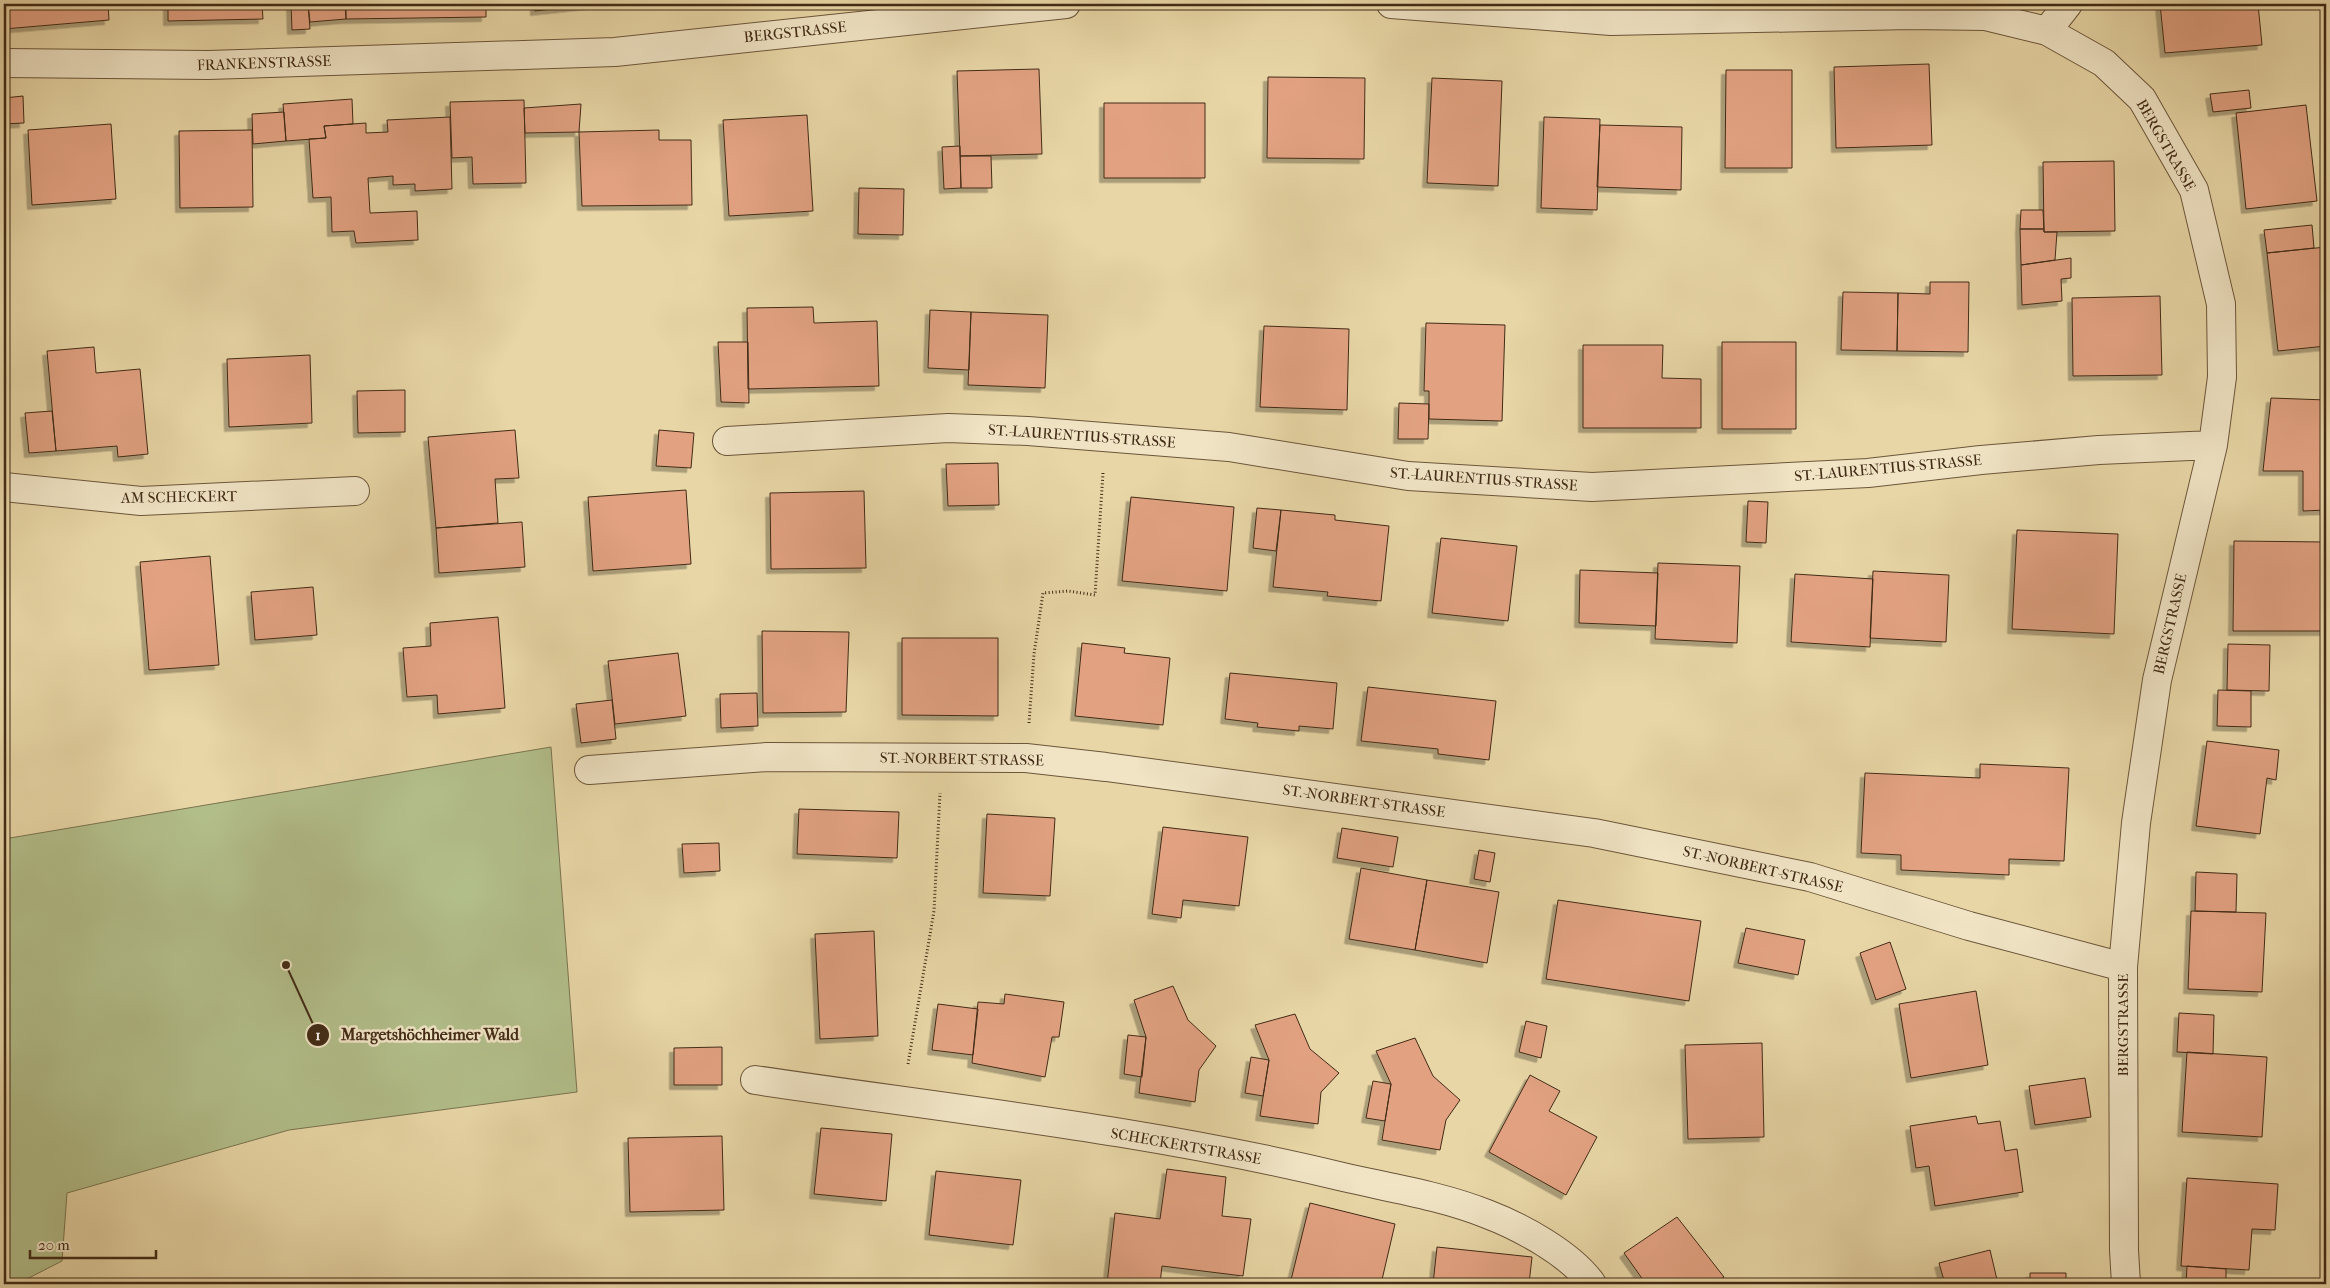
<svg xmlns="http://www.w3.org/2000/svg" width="2330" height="1288" font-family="'IM FELL French Canon',serif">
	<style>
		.green { fill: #b2be8a; stroke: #7a7450 }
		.building { fill: #e2a282; stroke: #422b16; filter: url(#shadow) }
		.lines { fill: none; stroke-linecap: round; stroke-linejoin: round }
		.street-casing { stroke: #6c563a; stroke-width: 30 }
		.path { stroke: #422b16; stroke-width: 3; stroke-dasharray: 1 2.5; stroke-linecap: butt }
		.street { stroke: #f0e4c5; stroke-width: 28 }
		.labels { text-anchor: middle; stroke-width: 5; stroke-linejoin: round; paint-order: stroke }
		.street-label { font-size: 15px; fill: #422b16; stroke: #f0e4c5 }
		.leader { fill: none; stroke: #422b16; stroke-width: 2 }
		.callout-dot { fill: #422b16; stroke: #f0e4c5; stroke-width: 2 }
		.mark-label { font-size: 15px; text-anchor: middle; font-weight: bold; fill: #fff }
		.callout-label { font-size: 16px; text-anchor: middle; font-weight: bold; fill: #422b16; stroke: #f0e4c5; stroke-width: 5; stroke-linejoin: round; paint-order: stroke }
	</style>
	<defs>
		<filter id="shadow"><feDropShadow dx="-4.5" dy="4.5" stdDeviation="0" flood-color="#0004"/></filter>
	</defs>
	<rect width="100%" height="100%" fill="#e8d6a6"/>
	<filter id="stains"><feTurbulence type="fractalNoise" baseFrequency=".004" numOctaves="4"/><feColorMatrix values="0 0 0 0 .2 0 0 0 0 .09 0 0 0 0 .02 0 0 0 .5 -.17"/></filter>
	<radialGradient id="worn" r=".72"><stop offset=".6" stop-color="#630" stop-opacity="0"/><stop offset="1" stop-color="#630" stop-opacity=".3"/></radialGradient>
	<path class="green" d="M551,747L577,1092L289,1130L67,1193L62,1261L17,1284H4V839Z"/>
	<path class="building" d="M4,4H108L109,20L4,29Z
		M168,4H262L263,19L168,21Z
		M291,4H308L310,29L292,30Z
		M308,4H345L346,19L310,22Z
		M346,4H486V17L346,19Z
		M535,4H599L535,11Z
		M2160,4H2258L2262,45L2165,53Z
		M1929,64L1932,145L1836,148L1834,67Z
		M1039,69L1042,154L960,156L957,71Z
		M1726,70H1792V168H1725Z
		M1268,77L1365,78L1364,159L1267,158Z
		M1432,78L1502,81L1498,186L1427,183Z
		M2249,90L2251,108L2213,112L2210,94Z
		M23,96L24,123L4,124V98Z
		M352,99L353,124L324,126L326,138L286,141L283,104Z
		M524,100L526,183L473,184L472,157L452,158L450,102Z
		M1104,103H1205V178H1104Z
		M581,104L579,132L525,133L524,108Z
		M2306,105L2317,201L2246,209L2236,113Z
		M284,112L286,141L253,144L252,114Z
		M807,115L813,211L729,216L723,120Z
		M450,117L452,189L415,191V184L393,185V176L368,178L370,213L417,211L418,240L356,243L354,231L332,232L331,197L313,198L309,139L326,138L324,126L366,123V133L388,132L387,120Z
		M1544,117L1600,119L1597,210L1541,208Z
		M111,124L116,199L32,205L28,130Z
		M1600,125L1682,127L1681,190L1597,187Z
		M252,130L253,207L180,208L179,131Z
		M659,130V140H691L692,205L582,206L579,132Z
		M960,146L961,188L944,189L942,147Z
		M960,156H991L992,188H961Z
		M2114,161L2115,231L2044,232L2043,162Z
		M859,188L904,189L903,235L858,234Z
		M2021,210H2043L2044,229H2020Z
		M2312,225L2314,248L2267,253L2264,230Z
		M2020,229H2044V232H2057L2055,260L2021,265Z
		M2326,247V346L2278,351L2267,253Z
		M2071,258V278L2061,279L2062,301L2022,305L2021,265Z
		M1930,282H1969L1968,352L1897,351L1898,293L1930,294Z
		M1843,292L1898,293L1897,351L1841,350Z
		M2160,296L2162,375L2073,376L2072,298Z
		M813,307L814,323L877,321L879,386L748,389L747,308Z
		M930,310L971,312L969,370L928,368Z
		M971,312L1048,315L1045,388L968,385Z
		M1426,323L1505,325L1502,421L1429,419V391H1424Z
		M1264,326L1349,329L1347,410L1260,407Z
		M718,342H748L749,403L721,402Z
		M1722,342H1796V429H1722Z
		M1583,345H1663L1662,378L1701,379V428H1583Z
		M94,347L96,373L140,369L148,454L118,457L117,446L56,451L47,351Z
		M310,355L312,423L229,427L227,359Z
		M405,390V432L358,433L357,391Z
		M2271,398L2326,400V510L2303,511V471H2263Z
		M1399,403L1429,404L1428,439H1398Z
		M52,411L56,451L29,453L25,413Z
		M515,430L519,478L495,479L498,523L436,528L428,437Z
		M659,430L694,433L691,468L656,466Z
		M998,463L999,505L948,506L946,464Z
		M686,490L691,564L593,571L588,497Z
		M864,491L866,568L771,569L770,493Z
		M1131,497L1234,507L1227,591L1122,581Z
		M1748,501L1768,502L1766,543L1746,542Z
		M1257,508L1281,510L1276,551L1253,548Z
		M1281,510L1335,515V520L1389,526L1381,601L1327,596L1328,592L1273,587Z
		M522,522L525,567L439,573L436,528Z
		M2017,530L2118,534L2114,634L2012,629Z
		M1441,538L1517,546L1508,621L1432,613Z
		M2234,541L2325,542L2326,631H2233Z
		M210,556L219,665L149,670L140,562Z
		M1658,563L1740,566L1737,643L1655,639Z
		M1580,570L1658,573L1656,626L1579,623Z
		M1873,571L1949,575L1946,642L1870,638Z
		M1795,574L1873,579L1870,647L1791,642Z
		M313,587L317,635L255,640L251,592Z
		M498,617L505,708L438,714L437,695L407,697L403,648L431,646L430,623Z
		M762,631L849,632L846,712L763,713Z
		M902,638H998V716L902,715Z
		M1082,643L1125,648L1124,653L1170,658L1163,725L1075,716Z
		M2228,644L2270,645L2269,691L2227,690Z
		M678,653L686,716L615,724L608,661Z
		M1230,673L1337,683L1333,729L1299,726V731L1257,727L1258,723L1225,719Z
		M1368,687L1496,701L1489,760L1438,754V749L1361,741Z
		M2218,690L2251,691V727L2217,726Z
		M757,693L758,726L721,728L720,694Z
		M612,700L616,739L581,743L576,704Z
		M2207,741L2279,750L2276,780L2267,778L2260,834L2196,826Z
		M1980,764L2069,768L2064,861L2009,859V875L1901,870V855L1861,853L1865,773L1980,778Z
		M799,809L899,812L897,858L797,854Z
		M987,814L1055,818L1050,896L983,893Z
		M1163,827L1248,837L1239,906L1183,900L1181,918L1152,914Z
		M1342,828L1398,837L1393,867L1337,858Z
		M719,843L720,871L684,873L682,844Z
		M1479,850L1495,853L1490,882L1474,879Z
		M1361,868L1427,880L1415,950L1349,939Z
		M2196,872L2237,874L2236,912L2195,911Z
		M1427,880L1499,892L1487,963L1415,950Z
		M1558,900L1701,921L1689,1001L1546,979Z
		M2191,911L2266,913L2262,992L2188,989Z
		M1746,928L1805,940L1798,975L1738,963Z
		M874,931L878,1036L820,1039L815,934Z
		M1890,942L1906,989L1876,1000L1860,953Z
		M1173,986L1188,1020L1216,1046L1199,1070L1195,1102L1139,1093L1146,1037L1134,1000Z
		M1976,991L1988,1065L1911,1078L1899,1004Z
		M1005,994L1064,1002L1059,1037H1052L1045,1077L972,1063L978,1002L1004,1004Z
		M938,1004L978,1009L973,1055L932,1050Z
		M2179,1013L2214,1015L2213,1054L2177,1052Z
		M1295,1014L1310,1049L1339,1073L1321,1092L1318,1124L1260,1116L1269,1060L1255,1025Z
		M1526,1021L1547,1026L1541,1058L1519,1052Z
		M1128,1035L1146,1037L1142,1077L1124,1074Z
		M1415,1038L1433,1076L1460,1100L1446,1120L1440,1150L1382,1140L1391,1084L1376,1051Z
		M1762,1043L1764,1137L1688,1139L1685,1045Z
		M722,1047V1085H674V1048Z
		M2187,1052L2267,1057L2262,1137L2182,1132Z
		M1251,1057L1269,1060L1263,1096L1245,1093Z
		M1530,1075L1560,1091L1549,1111L1597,1137L1566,1195L1489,1152Z
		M2085,1078L2091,1117L2035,1125L2029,1086Z
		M1373,1081L1391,1084L1385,1121L1366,1118Z
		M1976,1116L1978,1124L2000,1121L2005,1151L2017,1149L2023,1192L1935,1206L1929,1166L1916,1168L1910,1126Z
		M821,1128L892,1134L886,1201L814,1194Z
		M722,1136L724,1210L630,1212L628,1138Z
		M1167,1169L1226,1177L1222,1216L1251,1219L1243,1276L1162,1266L1160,1284H1107L1115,1213L1160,1219Z
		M936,1171L1021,1180L1013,1245L929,1235Z
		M2187,1178L2278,1184L2275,1230L2252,1229L2249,1270L2181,1266Z
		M1310,1203L1395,1224L1381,1284H1290Z
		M1677,1217L1724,1277L1712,1284H1646L1624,1253Z
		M1437,1247L1532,1257L1529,1284H1433Z
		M1990,1250L1998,1284H1945L1939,1263Z
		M2187,1266L2226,1269V1284H2186Z
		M2030,1273H2066V1284H2030Z"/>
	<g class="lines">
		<defs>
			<path id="street" d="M1391,4L1611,21L1911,15L1985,16L2047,31L2104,63L2142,99L2194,190L2221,304L2222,377L2213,445L2157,680L2136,823L2123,967L2124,1250L2126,1284
				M2047,31L2068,4
				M4,63L208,65L615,52L1066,4
				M727,441L948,428L1028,431L1229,447L1408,476L1592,487L1868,473L1981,460L2099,450L2213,445
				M4,487L141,501L355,491
				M589,770L767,757L1026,758L1106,767L1594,833L1810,877L1969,926L2123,967
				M755,1080C951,1109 1150,1130 1343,1177C1391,1188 1442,1196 1487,1214C1521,1227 1571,1254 1592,1284"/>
		</defs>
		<use href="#street" class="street-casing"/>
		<path class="path" d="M1029,723L1034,654L1043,593L1068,591L1095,595L1103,473
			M908,1064L934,911L940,793"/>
		<use href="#street" class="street"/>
	</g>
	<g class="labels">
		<g class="street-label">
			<text transform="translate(795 32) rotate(-6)" y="5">BERGSTRASSE</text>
			<text transform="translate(264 63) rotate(-2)" y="5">FRANKENSTRASSE</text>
			<text transform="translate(2166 145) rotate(60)" y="5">BERGSTRASSE</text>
			<text transform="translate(1082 436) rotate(4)" y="5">ST.-LAURENTIUS-STRASSE</text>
			<text transform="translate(1888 468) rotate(-5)" y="5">ST.-LAURENTIUS-STRASSE</text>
			<text transform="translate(1484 479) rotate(4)" y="5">ST.-LAURENTIUS-STRASSE</text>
			<text transform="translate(179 497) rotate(-1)" y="5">AM SCHECKERT</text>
			<text transform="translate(2170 624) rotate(-77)" y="5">BERGSTRASSE</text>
			<text transform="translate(962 759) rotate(1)" y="5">ST.-NORBERT-STRASSE</text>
			<text transform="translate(1364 801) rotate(8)" y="5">ST.-NORBERT-STRASSE</text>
			<text transform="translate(1763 869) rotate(13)" y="5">ST.-NORBERT-STRASSE</text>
			<text transform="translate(2123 1025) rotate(-90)" y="5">BERGSTRASSE</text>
			<text transform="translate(1186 1146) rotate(10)" y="5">SCHECKERTSTRASSE</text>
		</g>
	</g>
	<path class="leader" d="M286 965L318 1035"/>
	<g class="callout-dot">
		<circle cx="286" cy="965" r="5"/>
		<circle cx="318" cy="1035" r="12"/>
	</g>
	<g class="mark-label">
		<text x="318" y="1040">1</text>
	</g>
	<g class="callout-label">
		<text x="430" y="1040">Margetshöchheimer Wald</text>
	</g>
	<rect width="2330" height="1288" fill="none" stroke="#e8d6a6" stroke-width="20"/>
	<rect x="5" y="5" width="2320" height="1278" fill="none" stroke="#422b16" stroke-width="2.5"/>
	<rect x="10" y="10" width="2310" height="1268" fill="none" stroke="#422b16"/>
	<path d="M30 1250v8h126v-8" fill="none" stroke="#422b16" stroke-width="2.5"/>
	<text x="38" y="1250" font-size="15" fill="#422b16" stroke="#f0e4c5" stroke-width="4" paint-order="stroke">20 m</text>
	<rect width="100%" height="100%" filter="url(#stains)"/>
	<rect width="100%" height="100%" fill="url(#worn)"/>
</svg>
